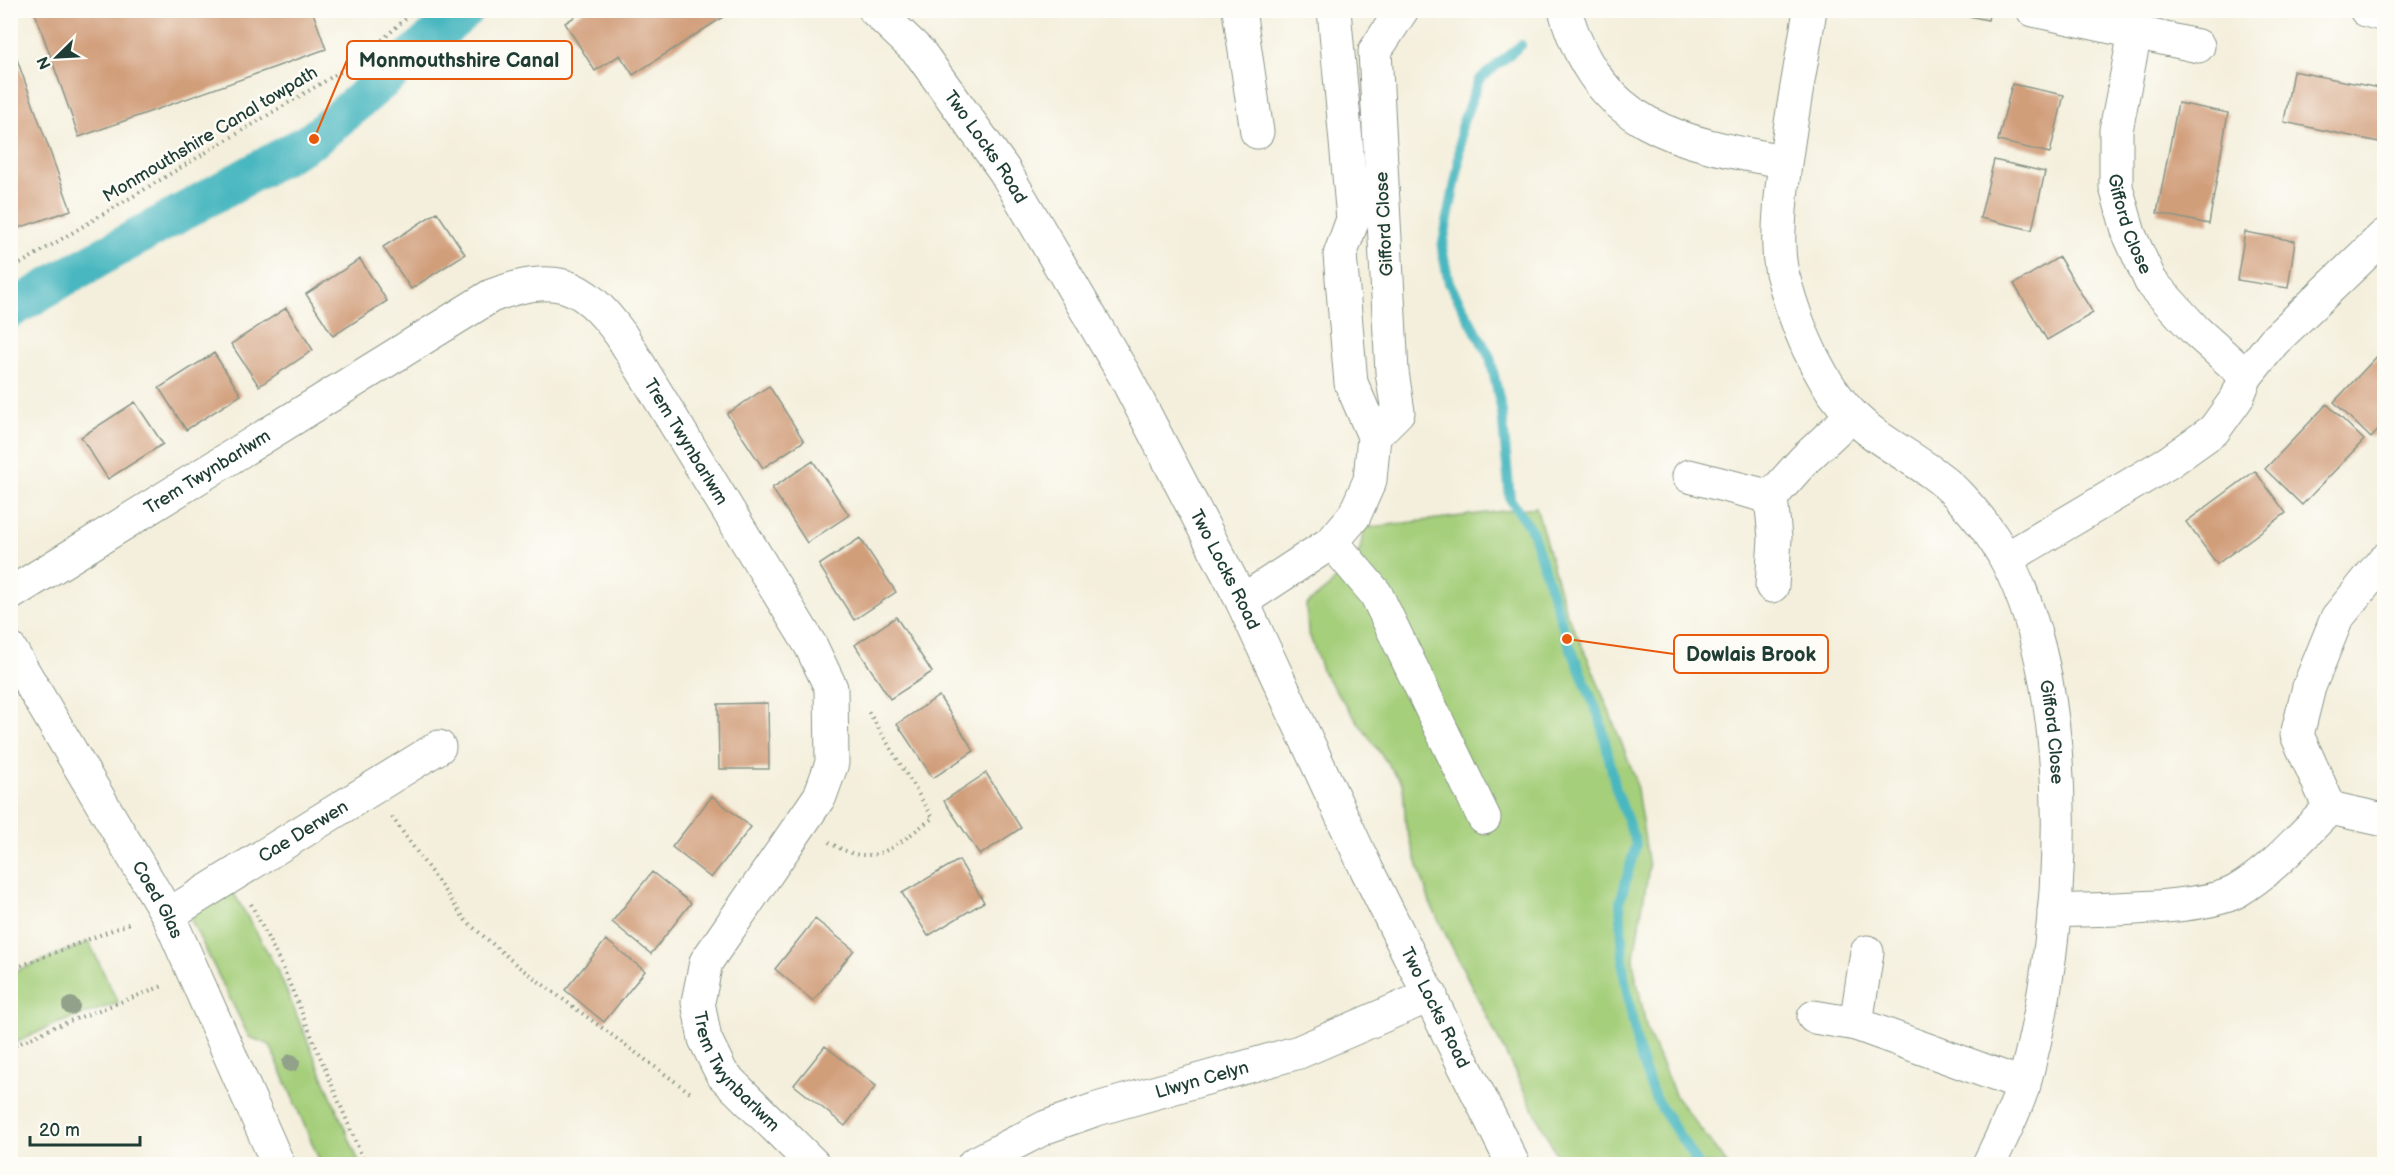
<svg xmlns="http://www.w3.org/2000/svg" width="2395" height="1175" font-family="'Balsamiq Sans',sans-serif">
	<style>
		.green { fill: #a6cf7b; stroke: #628658; stroke-width: 1.5 }
		.lines { fill: none; stroke-linecap: round; stroke-linejoin: round }
		.stream { stroke: #48b7c0; stroke-width: 10 }
		.canal { stroke: #48b7c0; stroke-width: 38 }
		.building { fill: #d19e7a }
		.minor-casing { stroke: #8a9688; stroke-width: 35 }
		.path { stroke: #8a9688; stroke-width: 4; stroke-dasharray: 1.5 4.5; stroke-linecap: butt }
		.minor { stroke: #fff; stroke-width: 33 }
		.tree { fill: #92a18a }
		.labels { text-anchor: middle; stroke-width: 5; stroke-linejoin: round; paint-order: stroke }
		.street-label { font-size: 18px; fill: #1f3d34; stroke: #fdfcf7 }
		.leader { fill: none; stroke: #e8590c; stroke-width: 2 }
		.callout-dot { fill: #e8590c; stroke: #fdfcf7; stroke-width: 2 }
		.callout { fill: #fdfcf7; stroke: #e8590c; stroke-width: 2 }
		.callout-label { font-size: 20px; text-anchor: middle; font-weight: bold; fill: #1f3d34 }
	</style>
	<rect width="100%" height="100%" fill="#fdfcf7"/>
	<filter id="ink" filterUnits="userSpaceOnUse"><feTurbulence type="fractalNoise" baseFrequency=".0167" numOctaves="2"/><feDisplacementMap in="SourceGraphic" scale="12" xChannelSelector="R" yChannelSelector="G"/><feConvolveMatrix kernelMatrix="1 2 1 2 8 2 1 2 1" color-interpolation-filters="sRGB"/></filter>
	<filter id="wash" filterUnits="userSpaceOnUse"><feTurbulence type="fractalNoise" baseFrequency=".008" numOctaves="4" result="noise"/><feDisplacementMap in="SourceGraphic" scale="24" xChannelSelector="R" yChannelSelector="G"/><feGaussianBlur stdDeviation="1.35" result="paint"/><feColorMatrix in="noise" values="0 0 0 0 0 0 0 0 0 0 0 0 0 0 0 0 0 1.4 0 .05"/><feComposite in="paint" operator="in"/></filter>
	<g filter="url(#wash)">
		<rect width="100%" height="100%" fill="#f4efdc"/>
		<path class="green" d="M1536,507L1566,612L1590,663L1635,777L1649,867L1633,962L1647,1030L1676,1097L1727,1164H1561L1430,903L1406,828L1403,785L1323,673L1308,631L1306,605L1331,585L1360,550L1364,528Z
			M231,888L277,969L360,1164H321L270,1045L249,1037L188,914Z
			M89,942L118,1003L53,1025L11,1045V973Z"/>
		<g class="lines">
			<path class="stream" d="M1521,45L1479,80L1461,127L1458,168L1442,248L1449,283L1490,357L1502,412L1510,499L1532,531L1567,639L1600,719L1616,789L1636,844L1620,902L1624,976L1639,1054L1655,1098L1698,1164"/>
			<path class="canal" d="M10,310L69,275L314,139L466,10"/>
		</g>
		<g id="blocks">
			<path class="building" d="M34,10H312L326,49L79,137Z
				M585,10H734L633,75L620,55L595,71L565,23Z
				M1941,10H1990L1988,20Z
				M10,40L71,210L10,231Z
				M2293,71L2384,89V143L2284,122Z
				M2012,84L2064,95L2050,153L1998,141Z
				M2178,103L2228,113L2209,224L2157,213Z
				M1994,160L2045,172L2032,230L1980,218Z
				M437,212L465,254L411,289L383,247Z
				M2245,232L2295,241L2288,288L2237,280Z
				M2059,257L2093,313L2047,340L2014,284Z
				M360,259L387,301L333,336L306,294Z
				M286,308L313,350L259,386L231,344Z
				M2384,349V424L2371,438L2334,402Z
				M214,353L241,395L186,430L159,388Z
				M769,386L804,441L763,468L727,414Z
				M135,402L163,444L108,479L81,437Z
				M2327,404L2364,440L2302,505L2265,469Z
				M813,461L849,515L807,543L772,488Z
				M2255,471L2286,513L2217,564L2186,522Z
				M860,538L896,592L854,620L819,565Z
				M896,617L932,672L890,699L855,645Z
				M939,696L974,751L933,778L897,724Z
				M768,703L769,769H719L718,704Z
				M986,773L1021,828L980,855L944,801Z
				M712,796L751,827L711,878L672,847Z
				M959,860L984,902L928,936L902,893Z
				M652,872L691,903L651,954L612,922Z
				M815,919L854,950L813,1001L775,969Z
				M606,940L645,971L604,1022L565,990Z
				M825,1046L876,1086L845,1126L794,1085Z"/>
		</g>
	</g>
	<g filter="url(#ink)">
		<use href="#blocks" fill-opacity="0" stroke="#8a9688" stroke-width="1.5"/>
		<g class="lines">
			<defs>
				<g id="minor">
					<path id="s1" d="M875,10L920,53L1004,170L1125,376L1242,601L1366,868L1513,1164"/>
					<path d="M1239,10L1257,132"/>
					<path d="M1565,10C1598,127 1678,143 1784,161"/>
					<path id="s2" d="M1810,10C1800,73 1787,135 1781,198C1779,224 1776,255 1784,280C1797,327 1817,379 1852,415C1882,446 1928,463 1958,495C1975,513 1995,538 2007,561C2079,702 2066,934 2024,1083C2016,1111 2001,1138 1989,1164"/>
					<path d="M2033,10L2198,46"/>
					<path d="M2366,10L2384,15"/>
					<path id="s3" d="M2135,33L2116,130V187L2129,234L2151,282L2195,330L2246,376"/>
					<path d="M1374,436L1398,412L1392,372L1375,51L1402,10"/>
					<path d="M1689,476L1771,497"/>
					<path d="M1332,542L1376,594L1484,818"/>
					<path d="M2006,559L2169,462L2214,430L2237,398L2246,376L2274,341L2384,236"/>
					<path d="M2384,560L2337,618L2309,687L2297,735L2330,808L2384,820"/>
					<path d="M1772,586L1775,538L1771,497L1804,460L1852,415"/>
					<path id="s4" d="M10,594L491,296C554,273 581,280 621,335L811,646L831,688L832,763L820,796L706,962L698,1002L705,1039L722,1074L813,1164"/>
					<path d="M1242,601L1332,542L1354,516L1370,480L1374,436L1351,383L1340,255L1353,219L1334,10"/>
					<path id="s5" d="M10,649L168,915L278,1164"/>
					<path d="M2054,911C2096,909 2204,910 2237,891C2273,870 2301,836 2330,808"/>
					<path id="s6" d="M168,915L439,747"/>
					<path d="M1867,952L1856,1024L2024,1085"/>
					<path d="M1814,1017L1856,1024"/>
					<path id="s7" d="M974,1164L1046,1127L1097,1109L1299,1052L1431,995"/>
				</g>
			</defs>
			<use href="#minor" class="minor-casing"/>
			<path class="path" d="M10,270L360,60L415,10
				M392,817L466,921L519,967L692,1094
				M829,842C876,872 894,845 933,818L868,711
				M251,904L283,968L365,1164
				M10,970L133,922
				M10,1048L54,1027L163,986"/>
			<use href="#minor" class="minor"/>
		</g>
		<g class="tree">
			<circle cx="71" cy="1006" r="9"/>
			<circle cx="291" cy="1063" r="9"/>
		</g>
	</g>
	<g class="labels">
		<g class="street-label">
			<text transform="translate(210 134) rotate(-31)" y="6">Monmouthshire Canal towpath</text>
			<text dy="6" stroke="none"><textPath href="#s1" startOffset="177">Two Locks Road</textPath></text>
			<text dy="6" stroke="none"><textPath href="#s3" startOffset="195">Gifford Close</textPath></text>
			<text transform="translate(1384 224) rotate(-93)" y="6">Gifford Close</text>
			<text dy="6" stroke="none"><textPath href="#s4" startOffset="842">Trem Twynbarlwm</textPath></text>
			<text dy="6" stroke="none"><textPath href="#s4" startOffset="232">Trem Twynbarlwm</textPath></text>
			<text dy="6" stroke="none"><textPath href="#s1" startOffset="663">Two Locks Road</textPath></text>
			<text dy="6" stroke="none"><textPath href="#s2" startOffset="819">Gifford Close</textPath></text>
			<text dy="6" stroke="none"><textPath href="#s6" startOffset="159">Cae Derwen</textPath></text>
			<text dy="6" stroke="none"><textPath href="#s5" startOffset="291">Coed Glas</textPath></text>
			<text dy="6" stroke="none"><textPath href="#s1" startOffset="1149">Two Locks Road</textPath></text>
			<text dy="6" stroke="none"><textPath href="#s4" startOffset="1562">Trem Twynbarlwm</textPath></text>
			<text dy="6" stroke="none"><textPath href="#s7" startOffset="244">Llwyn Celyn</textPath></text>
		</g>
	</g>
	<path class="leader" d="M314 139L347 60M1567 639L1674 654"/>
	<g class="callout-dot">
		<circle cx="314" cy="139" r="6"/>
		<circle cx="1567" cy="639" r="6"/>
	</g>
	<g class="callout">
		<rect x="347" y="41" width="225" height="38" rx="6"/>
		<rect x="1674" y="635" width="154" height="38" rx="6"/>
	</g>
	<g class="callout-label">
		<text x="459" y="67">Monmouthshire Canal</text>
		<text x="1751" y="661">Dowlais Brook</text>
	</g>
	<rect width="2395" height="1175" fill="none" stroke="#fdfcf7" stroke-width="36"/>
	<g transform="translate(57 57) rotate(246)" stroke="#fdfcf7" stroke-width="4.5" paint-order="stroke">
	<path d="M0-4.5L10 22L0 15L-10 22Z" fill="#1f3d34"/>
	<text y="-9" font-size="16" font-weight="bold" text-anchor="middle" fill="#1f3d34">N</text>
	</g>
	<path d="M30 1136v9h110v-9" fill="none" stroke="#1f3d34" stroke-width="3"/>
	<text x="39" y="1136" font-size="18" fill="#1f3d34" stroke="#fdfcf7" stroke-width="4.5" paint-order="stroke">20 m</text>
</svg>
